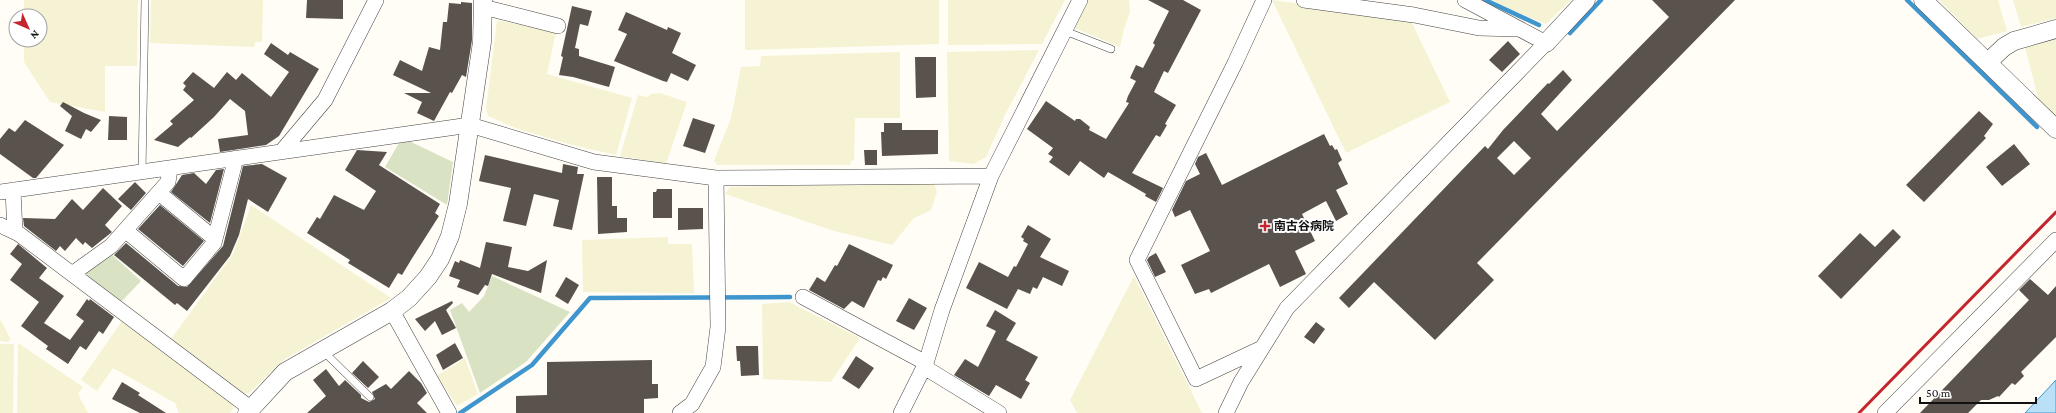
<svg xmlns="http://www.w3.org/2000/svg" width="2056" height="413" font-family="'Crimson Pro','Noto Sans JP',serif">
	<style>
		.farmland { fill: #f6f3d4 }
		.cemetery { fill: #d9e3c4 }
		.water { fill: #b9e0f7; stroke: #3f96cf }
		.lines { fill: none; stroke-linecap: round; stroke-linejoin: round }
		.stream { stroke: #3f96cf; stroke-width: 4.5 }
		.building { fill: #5a524d; fill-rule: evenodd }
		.service-casing { stroke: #444; stroke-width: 8 }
		.minor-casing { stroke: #444; stroke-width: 16 }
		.tertiary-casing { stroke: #444; stroke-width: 19 }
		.service { stroke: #fff; stroke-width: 7 }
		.minor { stroke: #fff; stroke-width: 15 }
		.tertiary { stroke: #fff; stroke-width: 18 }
		.rail { stroke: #c4262e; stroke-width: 3 }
		.poi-dot { fill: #c4262e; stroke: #fff; stroke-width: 1.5 }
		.labels { text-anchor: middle; stroke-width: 4; stroke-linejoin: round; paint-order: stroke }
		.poi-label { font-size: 12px; font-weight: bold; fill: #111; stroke: #fff; text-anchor: start }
	</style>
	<rect width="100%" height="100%" fill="#fffdf5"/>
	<path class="farmland" d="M24,0H138L137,66H105V112L50,102L24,62V40H40V16H24Z
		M151,0H263L262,42H255L254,47L150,43Z
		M745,0H939V44L745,50Z
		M948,0H1065L1042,44L948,45Z
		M1089,0H1129L1130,12L1124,29L1120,47L1074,28Z
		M1272,0L1410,19L1450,102L1346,153Z
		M1487,0H1571L1546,24Z
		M1939,0H1998L2007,31L1977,39Z
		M2013,0H2056V18L2021,27Z
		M497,20L556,32L547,74L632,98L616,155L568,144L518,129L488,116L486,109Z
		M2056,39V116L2039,101L2025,47Z
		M1039,50L1005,115L986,157L974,164L949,161L947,52Z
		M900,52V118H855L854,160L851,161L850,165H717L714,161L731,118L741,67L760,66L761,56Z
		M660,93L687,102L666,164L620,156L638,95L647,97L651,94Z
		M934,183L937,192L931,210L914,218L892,245L834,231L725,194L730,187Z
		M251,205L391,298L285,359L249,393L240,394L171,339L233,254Z
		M668,237V244H692L694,293L583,292L582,240Z
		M1134,276L1202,413H1077L1070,400Z
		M789,302L860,338L831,382L763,379L762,304Z
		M124,318L232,401L233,409L230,413H179L175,403L113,368L97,391L81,380Z
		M0,319L11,340L7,342L0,341Z
		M18,343L83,387L78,394L88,413H17Z
		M0,344H14L13,413H0Z
		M465,358L478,394L457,406L437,376Z"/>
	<path class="cemetery" d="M409,141L453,162L447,205L385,167L399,143Z
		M108,251L141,281L118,305L80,274Z
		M492,276L570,312L526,362L480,393L450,310L462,303L469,312L484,296Z"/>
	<path class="water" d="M2056,380V413H2025Z"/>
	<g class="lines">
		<path class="stream" d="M1485,0L1539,25
			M1907,0L2037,127
			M1570,33L1601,0
			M460,413L532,365L590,298L790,297"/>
	</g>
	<path class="building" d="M307,0H343V19L306,18Z
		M1148,0H1183L1201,10L1168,73L1164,71L1154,92L1176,105L1165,124L1167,125L1160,137L1156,135L1132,173L1163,188L1156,202L1145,196L1146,194L1108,172L1104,178L1080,161L1069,176L1049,162L1053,157L1048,154L1053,148L1027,129L1046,101L1075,121L1076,119H1080L1090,127L1089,130L1106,139L1129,103L1126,102L1128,96L1136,81L1130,78L1136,65L1143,68L1155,45L1153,43L1169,11Z
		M1652,0H1735L1477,263L1494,280L1435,340L1374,282L1349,308L1339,298L1485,146L1488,149L1503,130L1548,83L1549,84L1563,70L1572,80L1541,114L1557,131L1669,17ZM1514,141L1531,158L1514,175L1497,158Z
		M461,2L472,3V40L466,77L462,75L452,93L450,92L434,121L417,113L422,102L404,93H431L393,75L400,60L422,71L429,47L440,50L443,22H447L449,3L461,4Z
		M572,6L592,11L588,26L580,24L575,48L579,49V56L615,67L609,87L573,77L559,75L563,57L561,56Z
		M626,12L667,30L668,27L681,33L672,53L696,65L688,81L671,73L667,82L663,81L614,61L627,34L618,30Z
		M1508,41L1520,54L1502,72L1489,60Z
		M271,43L288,55L290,52L319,69L279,136L266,145L220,152L218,139L248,135L245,111L230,99L214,117L191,138L190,137L178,147L154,140L173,124L170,121L194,100L183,90L186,86L183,83L193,72L214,88L227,72L236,80L242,73L271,97L289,72L264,54Z
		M915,57H936V97L916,98Z
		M63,102L84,113L101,120L91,132L86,129L81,139L65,131L72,116L60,106Z
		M1979,111L1993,124L1984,136L1986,138L1924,202L1906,185Z
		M109,116L127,117V140H108Z
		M693,118L715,125L705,153L683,146Z
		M25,120L64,145L36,178H33L0,154V139L9,128L15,132Z
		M884,123H902V130H938V154L882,156L881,132H884Z
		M1324,134L1330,146L1332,145L1335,150L1337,149L1342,160L1338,163L1348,184L1336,190L1348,214L1336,221L1326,201L1302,214L1315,241L1295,251L1306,274L1280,287L1269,264L1211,293L1209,289L1195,294L1181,265L1210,251L1190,210L1175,217L1172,210L1186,181L1200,174L1195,164L1198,157L1206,153L1222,185Z
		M2014,144L2030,164L2002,186L1986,167Z
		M357,150L387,152L379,165L440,204L435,213L439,216L411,260L402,275L398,273L389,288L348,263L350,260L307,233L317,217L320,219L334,195L364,210L376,191L345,170Z
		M864,150H877V165H865Z
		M485,155L562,173L563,164L578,167L577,174H584L572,230L553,226L559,200L534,194L526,226L503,221L511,188L479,181Z
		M262,164L287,178L268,212L248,199L239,235L230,256L187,311L177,303L175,305L114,255L126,243L178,286L187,287L223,246L243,166Z
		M224,169L210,223L171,192L182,175L194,173L206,184L216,170Z
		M597,177H612V206H617V218H627V232L598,234Z
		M135,182L146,193L131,210L118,199Z
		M103,188L122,206L105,225L112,232L92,248L85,242L83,245L76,238L65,251L60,246L56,251L24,226L23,218L55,219L72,199L83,210Z
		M657,189H672V218H653V192H656Z
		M160,205L204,241L183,266L138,229Z
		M678,208H703V229L678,230Z
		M1028,225L1051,239L1040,257L1069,271L1062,286L1043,277L1037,289L1033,287L1030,294L1018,289L1007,309L966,288L979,262L1008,277L1014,266L1016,267L1028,244L1023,241L1024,239L1021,237Z
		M1893,229L1901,237L1841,299L1818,276L1860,233L1875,247Z
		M486,242L512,247L508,267L528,271L547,260L541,293L492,274L488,286L485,285L478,295L457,287L460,280L449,276L455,261L459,263L460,260L480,268Z
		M18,244L47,268L39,278L64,296L44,323L70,340L84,321L76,315L87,299L89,301L90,299L114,317L103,334L99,331L86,350L80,346L68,364L46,349L48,346L21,326L39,302L10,280L22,264L10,254Z
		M849,244L893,265L886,279L883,277L881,281L878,280L864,308L852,301L844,309L809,290L817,277L825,282L835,265L837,266Z
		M1156,253L1166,272L1155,277L1147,260L1149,257Z
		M566,277L579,285L568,304L555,296Z
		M2030,279L2048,295L2056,286V337L2021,372L2024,376L2015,385L2012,383L1999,397L1998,396L1989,400H1981L1968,413H1920L2029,300L2019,290Z
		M909,298L927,308L914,330L896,321Z
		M452,301L453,303L446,310L456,328L442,335L435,321L425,331L415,319Z
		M995,310L1016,323L1006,340L1038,357L1025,380L1030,383L1021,399L996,385L989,396L954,375L965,359L978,367L996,331L986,326Z
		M1316,322L1325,329L1314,344L1304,337Z
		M455,343L463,358L443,370L436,355Z
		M736,346H758L759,375L741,376L740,361H737Z
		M856,356L874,368L859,389L842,378Z
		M652,360V384H658V398L644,399V413H516V396L547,395V362Z
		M363,361L379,377L368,388L352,373Z
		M326,369L339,386L345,380L361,395V398L369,402L375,399L372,392L386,384L391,389L409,371L421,383L427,393L417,403L427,413H307L326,396L313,380Z
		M122,382L140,393L138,395L166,413H140L112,399Z"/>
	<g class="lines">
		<defs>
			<path id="service" d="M1065,31L1111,49
				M142,173L145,0
				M323,351L370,397"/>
			<path id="minor" d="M1304,0L1414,15L1479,28L1518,29
				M483,7L558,26
				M282,151L325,100L376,0
				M13,190L15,232
				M0,192L470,125L594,162L716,178L991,176
				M159,193L215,239
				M0,225L19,234L250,408
				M125,230L184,279L214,243L236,158
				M72,274L111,246L168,182L170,169
				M803,297L926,363
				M392,311L449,413
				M1262,348L1196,379L1137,260L1235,63L1264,0
				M924,367L999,413
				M680,413L692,404L713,367L718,327L716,178
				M901,413L926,363L942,310L991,176L1080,0
				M1226,413L1241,382L1287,308L1546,43L1465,0
				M1885,413L2056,240"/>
			<path id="tertiary" d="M1923,0L2056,129
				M1546,43L1586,0
				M1988,62L2004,47L2014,41L2056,29
				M247,413L285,372L392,311L409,298L428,277L440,259L450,236L458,204L482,42L483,0"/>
		</defs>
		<use href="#service" class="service-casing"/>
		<use href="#minor" class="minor-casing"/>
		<use href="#tertiary" class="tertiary-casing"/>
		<use href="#service" class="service"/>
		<use href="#minor" class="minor"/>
		<use href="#tertiary" class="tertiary"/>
		<path class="rail" d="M1859,413L2056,212"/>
	</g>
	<path class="poi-dot" d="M1263 220h4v4h4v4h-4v4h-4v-4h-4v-4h4z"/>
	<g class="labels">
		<g class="poi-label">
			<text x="1274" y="230">南古谷病院</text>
		</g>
	</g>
	<g transform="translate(28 28) rotate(135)"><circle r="19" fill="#ffffff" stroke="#a0a0a0"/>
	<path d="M0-3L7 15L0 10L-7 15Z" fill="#c4262e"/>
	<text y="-6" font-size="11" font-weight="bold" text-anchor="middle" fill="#111111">N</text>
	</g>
	<path d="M1920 397v6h116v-6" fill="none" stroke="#111111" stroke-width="2"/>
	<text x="1926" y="397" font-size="12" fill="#111111" stroke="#ffffff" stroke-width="3" paint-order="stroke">50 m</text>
</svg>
